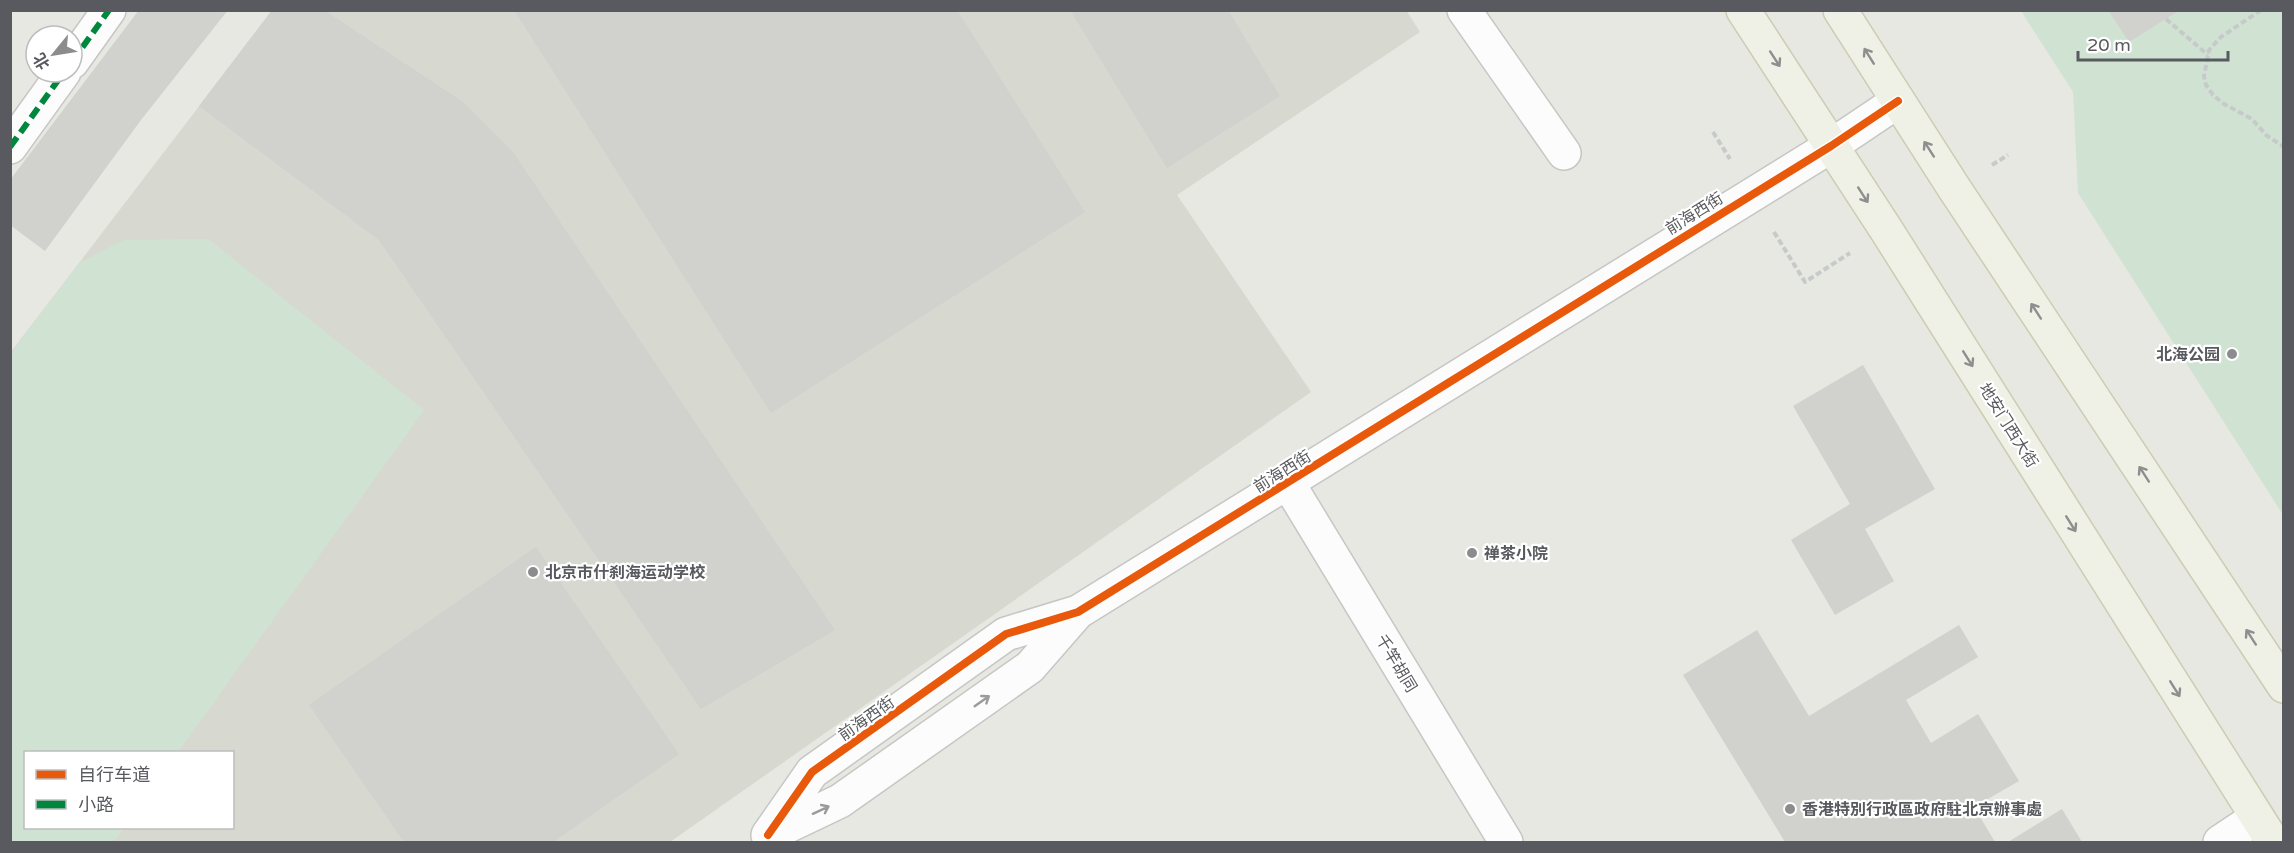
<svg xmlns="http://www.w3.org/2000/svg" width="2294" height="853" font-family="'Varela Round','Noto Sans SC',sans-serif">
	<style>
		.education { fill: #d7d8d0; fill-rule: evenodd }
		.green { fill: #d0e3d3 }
		.building { fill: #d1d1cd }
		.lines { fill: none; stroke-linecap: round; stroke-linejoin: round }
		.minor-casing { stroke: #c6c6c5; stroke-width: 36 }
		.major-casing { stroke: #cdccb2; stroke-width: 36 }
		.path { stroke: #c6cac9; stroke-width: 4; stroke-dasharray: 6 3; stroke-linecap: butt }
		.minor { stroke: #fbfcfb; stroke-width: 33 }
		.major { stroke: #eff0e6; stroke-width: 33 }
		.quiet { stroke: #00873e; stroke-width: 6; stroke-dasharray: 12 6; stroke-linecap: butt }
		.cycleway-casing { stroke: #fff; stroke-width: 11 }
		.cycleway { stroke: #e8590c; stroke-width: 8 }
		.oneway { stroke: #8e8e8e }
		.oneway2 { stroke: #9a9b9d }
		.poi-dot { fill: #8b8c8d; stroke: #fff; stroke-width: 2 }
		.labels { text-anchor: middle; stroke-width: 4.5; stroke-linejoin: round; paint-order: stroke }
		.street-label { font-size: 16px; fill: #595a5f; stroke: #fff }
		.poi-label { font-size: 16px; font-weight: bold; fill: #595a5f; stroke: #fff; text-anchor: start }
	</style>
	<rect width="100%" height="100%" fill="#e7e8e2"/>
	<path class="education" d="M1406,10L1420,32L1177,195L1311,392L670,842H11L10,353L272,11ZM26,752H232V828H26Z"/>
	<path class="green" d="M2021,11H2283V515L2078,193L2073,92Z
		M208,239L424,410L178,752H26V828H124L113,842H11V353L79,263L124,240Z"/>
	<path class="building" d="M139,10H228L141,120L45,251L10,225V180Z
		M272,10H324L463,102L513,152L835,630L701,709L379,240L199,106Z
		M514,10H957L1085,212L771,413Z
		M1070,10H1228L1280,96L1167,168Z
		M2108,10H2180L2129,42Z
		M1863,365L1935,489L1865,529L1894,581L1835,615L1791,540L1850,504L1793,406Z
		M536,547L679,754L553,842H404L309,705Z
		M1959,625L1978,657L1906,700L1931,743L1978,714L2019,781L1974,807L1995,842H1785L1683,675L1757,630L1809,716Z
		M2062,809L2082,842H2008Z"/>
	<g class="lines">
		<defs>
			<path id="minor" d="M1464,10L1564,153
				M72,62L109,10
				M10,147L64,72
				M1288,483L1506,842
				M771,834L840,801L1030,667L1078,612
				M768,835L812,772L1006,634L1078,612L1831,146L1898,101
				M2220,842L2256,818"/>
			<path id="major" d="M1743,10L1887,231L2273,842
				M1840,10L1954,188L2284,686"/>
		</defs>
		<use href="#minor" class="minor-casing"/>
		<use href="#major" class="major-casing"/>
		<path class="path" d="M2261,10L2221,37L2209,50L2204,76L2206,85L2213,95L2224,104L2252,119L2266,135L2284,147
			M2166,19L2208,55
			M1713,132L1730,159
			M1992,165L2008,155
			M1774,232L1805,282L1850,253"/>
		<use href="#minor" class="minor"/>
		<use href="#major" class="major"/>
		<path class="quiet" d="M72,62L109,10
			M10,147L64,72"/>
		<defs>
			<path id="cycleway" d="M768,835L812,772L1006,634L1078,612L1831,146L1898,101"/>
		</defs>
		<use href="#cycleway" class="cycleway-casing"/>
		<use href="#cycleway" class="cycleway"/>
	</g>
	<defs><path id="oneway-shaft" d="M-6 0H5M1.5-3L5.5 0L1.5 3" fill="none" stroke-width="1.6" stroke-linecap="round" stroke-linejoin="round" transform="scale(1.5)"/></defs>
	<g class="oneway">
		<use href="#oneway-shaft" transform="translate(1869 56) rotate(-122)"/>
		<use href="#oneway-shaft" transform="translate(1775 59) rotate(57)"/>
		<use href="#oneway-shaft" transform="translate(1929 149) rotate(-123)"/>
		<use href="#oneway-shaft" transform="translate(1863 195) rotate(57)"/>
		<use href="#oneway-shaft" transform="translate(2036 311) rotate(-123)"/>
		<use href="#oneway-shaft" transform="translate(1968 359) rotate(58)"/>
		<use href="#oneway-shaft" transform="translate(2144 474) rotate(-123)"/>
		<use href="#oneway-shaft" transform="translate(2071 524) rotate(58)"/>
		<use href="#oneway-shaft" transform="translate(2251 637) rotate(-123)"/>
		<use href="#oneway-shaft" transform="translate(2175 689) rotate(58)"/>
	</g>
	<g class="oneway2">
		<use href="#oneway-shaft" transform="translate(982 701) rotate(-35)"/>
		<use href="#oneway-shaft" transform="translate(821 810) rotate(-25)"/>
	</g>
	<g class="poi-dot">
		<circle cx="2232" cy="354" r="6"/>
		<circle cx="1472" cy="553" r="6"/>
		<circle cx="533" cy="572" r="6"/>
		<circle cx="1790" cy="809" r="6"/>
	</g>
	<g class="labels">
		<g class="street-label">
			<text transform="translate(1694 213) rotate(-32)" y="6">前海西街</text>
			<text transform="translate(2009 425) rotate(58)" y="6">地安门西大街</text>
			<text transform="translate(1282 471) rotate(-32)" y="6">前海西街</text>
			<text transform="translate(1397 663) rotate(59)" y="6">千竿胡同</text>
			<text transform="translate(866 718) rotate(-35)" y="6">前海西街</text>
		</g>
		<g class="poi-label">
			<text x="2220" y="360" text-anchor="end">北海公园</text>
			<text x="1484" y="559">禅茶小院</text>
			<text x="545" y="578">北京市什刹海运动学校</text>
			<text x="1802" y="815">香港特別行政區政府駐北京辦事處</text>
		</g>
	</g>
	<rect width="2294" height="853" fill="none" stroke="#595a5f" stroke-width="24"/>
	<rect x="24" y="751" width="210" height="78" fill="#ffffff" stroke="#bdbdbf" stroke-width="1.5"/>
	<rect x="36" y="770" width="30" height="9" fill="#e8590c" stroke="#bdbdbf" stroke-width="1.5"/>
	<text x="78" y="781" font-size="18" fill="#595a5f">自行车道</text>
	<rect x="36" y="800" width="30" height="9" fill="#00873e" stroke="#bdbdbf" stroke-width="1.5"/>
	<text x="78" y="811" font-size="18" fill="#595a5f">小路</text>
	<g transform="translate(54 54) rotate(240)"><circle r="28" fill="#ffffff" stroke="#bdbdbf" stroke-width="1.5"/>
	<path d="M0-4.5L10 22L0 15L-10 22Z" fill="#8b8c8d"/>
	<text y="-9" font-size="16" font-weight="bold" text-anchor="middle" fill="#595a5f">北</text>
	</g>
	<path d="M2078 51v9h150v-9" fill="none" stroke="#595a5f" stroke-width="3"/>
	<text x="2087" y="51" font-size="18" fill="#595a5f" stroke="#ffffff" stroke-width="4.5" paint-order="stroke">20 m</text>
</svg>
